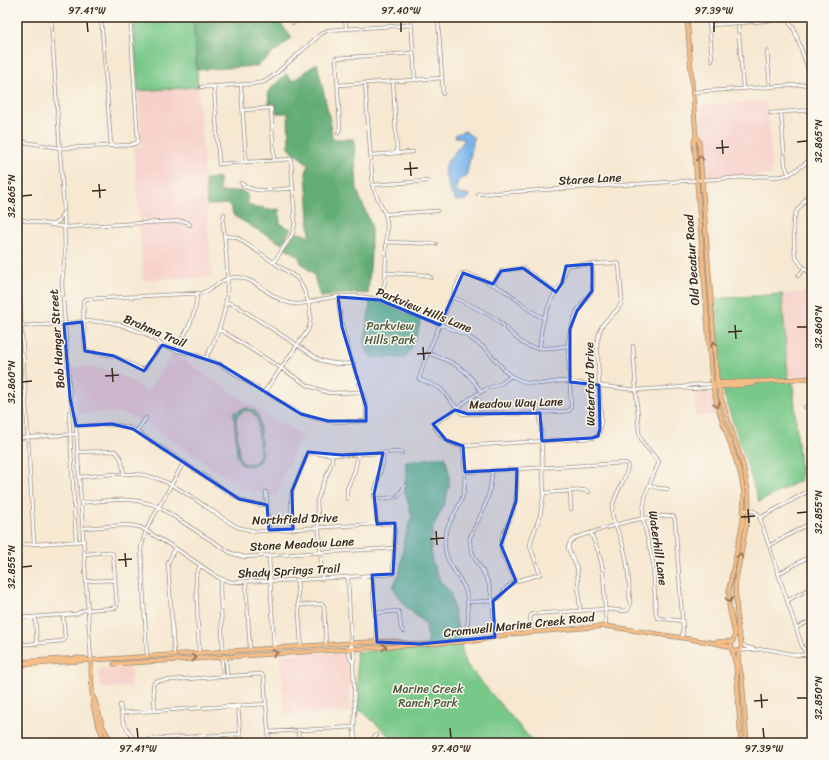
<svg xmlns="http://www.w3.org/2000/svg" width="829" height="760" font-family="Sriracha,sans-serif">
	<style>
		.built { fill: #f7d0ca }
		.green { fill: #78c889; stroke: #5a7954; fill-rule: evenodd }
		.forest { fill: #62ac75; stroke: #4e6b4a }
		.water { fill: #7db6ed; stroke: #5c7086 }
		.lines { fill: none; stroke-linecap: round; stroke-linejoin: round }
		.minor-casing { stroke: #988978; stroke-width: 4 }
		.major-casing { stroke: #988978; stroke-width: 5 }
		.minor { stroke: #fff; stroke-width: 2.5 }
		.major { stroke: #f6be87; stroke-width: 3.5 }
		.oneway { stroke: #8f6d4d }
		.marked { fill: #1d4ed8; fill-opacity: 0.2; stroke: #1d4ed8; stroke-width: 3; stroke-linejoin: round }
		.ticks { fill: none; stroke: #3b2a1e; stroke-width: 1.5 }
		.labels { text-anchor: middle; stroke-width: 3; stroke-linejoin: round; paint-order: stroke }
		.street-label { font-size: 12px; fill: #3b2a1e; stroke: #fbf7ec }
		.park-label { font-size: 12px; fill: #4d593e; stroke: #fbf7ec }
		.neatline { fill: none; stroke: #3b2a1e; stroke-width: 1.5 }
		.ticks-label { font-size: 10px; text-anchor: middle; fill: #3b2a1e }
	</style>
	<rect width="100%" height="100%" fill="#fbf7ec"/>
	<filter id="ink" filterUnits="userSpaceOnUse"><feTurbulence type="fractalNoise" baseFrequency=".025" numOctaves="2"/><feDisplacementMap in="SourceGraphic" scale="8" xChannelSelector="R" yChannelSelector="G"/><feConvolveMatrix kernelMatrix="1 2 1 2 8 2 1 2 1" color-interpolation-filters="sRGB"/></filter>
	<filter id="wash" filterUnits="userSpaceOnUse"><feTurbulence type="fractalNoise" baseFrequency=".012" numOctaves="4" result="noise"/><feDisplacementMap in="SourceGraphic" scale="16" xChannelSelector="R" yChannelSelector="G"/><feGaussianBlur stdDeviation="0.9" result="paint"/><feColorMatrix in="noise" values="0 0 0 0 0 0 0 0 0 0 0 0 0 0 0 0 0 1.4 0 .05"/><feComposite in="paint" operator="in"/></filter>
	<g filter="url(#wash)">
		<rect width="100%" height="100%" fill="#f6e8d1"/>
		<path class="built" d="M198,87L212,277L143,280L134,147L142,146L138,91Z
			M767,101L773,175L705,179L700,105Z
			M812,292V375L788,377L782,294Z
			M173,353L262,412L302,435L283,476L279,488L278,495L268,496V492H252L244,489L146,423L128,415L111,412L78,414L71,368L89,367L108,370L124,377L147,392Z
			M707,390L711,394L717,414L696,416L695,391Z
			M347,651L351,712L284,716L280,655Z
			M101,668H130L131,687L100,688L99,669Z"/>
		<path class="green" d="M133,17H193L198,87L138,91Z
			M782,294L788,377L793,383L801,480L759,502L725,398L719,371L713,299Z
			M369,299L381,302L421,319C418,332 413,349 404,358L372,357L367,351L364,345L370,304L368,300Z
			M248,408L255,411L259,418L262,453L259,462L250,466L242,465L237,457L234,412H236V413L242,409ZM246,410L252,412L257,418L260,453L257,461L250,464L243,463L240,459L239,455L236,419L239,414Z
			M445,457L449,472V487L444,505L433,527L431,545L432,562L440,581L450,592L465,663L534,743H397L362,711H359L356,652L428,647L426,624L406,607L393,587L400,572L404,541L412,516L405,492L406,461Z"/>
		<path class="forest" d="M193,17H276L292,38L257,66L197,70Z
			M317,63L331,125L332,139H354L357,188L360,198L371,224V254L368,294L353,293L320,297L314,275L301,263L299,257L285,248L295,232L310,236L309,224L308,222L309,219L306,173L308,164L289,148L288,113H276V104H269L268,91L286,74L293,81Z
			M219,178L220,192L241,191L247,194L248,204L256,208L264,207L265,210L279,209L280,224L291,229L282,244L234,216L229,204L207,205L205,179Z"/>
		<path class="water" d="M465,131L474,138L473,143L466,177C456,179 455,185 458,194L469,195L467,200L456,201C452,195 449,189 447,182C446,178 446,174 444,169L449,159L464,141L463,138L455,137L456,134Z"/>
	</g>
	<g filter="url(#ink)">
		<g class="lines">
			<defs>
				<path id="minor" d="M51,17L64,211L65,254L62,283L70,398L75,417L76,426L91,660
					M101,17L111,145
					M345,17L346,28
					M411,17L415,80
					M438,17L443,94
					M709,17L712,61
					M738,22L743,88
					M293,23L301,20L344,17
					M709,25L778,20L788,21L794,29L812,80
					M767,50L770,87
					M393,81L397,153
					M365,83L373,188L385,214L387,222L385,281L380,300
					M241,85L246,162
					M338,85L442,78
					M201,87L252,84L264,82L273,76L321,34L328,30L411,25
					M214,87L219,164L291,159L295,224L292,235L274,262
					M693,92L812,84
					M243,110L271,108L274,160
					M781,112L785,165L789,175
					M770,113L812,110
					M338,133L340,128L336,58L413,53
					M17,141L60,148L130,145L136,143L138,141L130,17
					M370,155L413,152
					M241,183C253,195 277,189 293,188
					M372,185L427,181
					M812,191L796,212L793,222L795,256L801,265L812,275
					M478,194L763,176C788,179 793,173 812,158
					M385,214L437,211
					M17,219L65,227L183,221L187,222L190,225
					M52,225L59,221L64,211
					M224,236L236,237L297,278C306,291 315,314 308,330L265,391
					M387,242L436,244
					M17,245L34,544
					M386,273L426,275L431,278
					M798,276L804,269
					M493,284L501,271L523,268L556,292
					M452,297C468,304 484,310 498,321C507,327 516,341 526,345C538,351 555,347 568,346
					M226,302L237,306L320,360C332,364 341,365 354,363
					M544,318C529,313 521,301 508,293C495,284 480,279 466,273H462L425,360L419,379L421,380L440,388L461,413L464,414L499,413L517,414L569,411L571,407L568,346L569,335L574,319L577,311L592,291L593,282L592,264
					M17,326L64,324L84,321L109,322L121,325L146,334L162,345L174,350L200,356L220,364L261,391H265C277,400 289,409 302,414C323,423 344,422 366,421V407C357,370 340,335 338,297
					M219,330L224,332L309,386L329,393L363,392
					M162,345L143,370L114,356L87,351L85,348L83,301L86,299L202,293C214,289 221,278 235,277C256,277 269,298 289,303C301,306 311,301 322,299C341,295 361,295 380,300L466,335L486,349L505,371L511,376L527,383L541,384L561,381L636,390L683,387L691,385L712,384
					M633,346L639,433L643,443L659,462L646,493L643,510V519L653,563L656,615L658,618L682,621
					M176,350C186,333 197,314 197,293
					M428,353C454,362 467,368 481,392
					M206,358C215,341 223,322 226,302C230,276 225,248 223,221L224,214
					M511,376L502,383L486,389L469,399L451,413L437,422L435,427C441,438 450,445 463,446L592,438L598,436L600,429L601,420L597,343L600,330L603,324L617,310L622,302L619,264L615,263L568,265L566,267L562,283L552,298L544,318L541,332L540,348
					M683,388L691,389L713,387
					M805,407H812
					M69,412L76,541
					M76,426C95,425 115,422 133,429L239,499C248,504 257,505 267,505
					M137,431L146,418
					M17,438L77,434
					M463,446C464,462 467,479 463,495C457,515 442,526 445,549C447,565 459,575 465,589C468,596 467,603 468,610C468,617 469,622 466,628
					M809,449L812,448
					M78,452L115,451L121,458L124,474
					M492,470C491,499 482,512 470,537C468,556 484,568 489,585C494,601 494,619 495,637
					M465,472L625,463L628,465C627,481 612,495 612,511C612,524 622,537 624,549C629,567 629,586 630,604L628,610L625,611L605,609L532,614L530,617L531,631
					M80,477C101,475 123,472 144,475C175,480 209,511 237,527L254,531H263L391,523L395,527L393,574L297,580L231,582L219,578L175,548L140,527L127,525L83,528
					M649,485L657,488L668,489
					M570,491L571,509
					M266,492L269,530
					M544,493L584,490L589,492
					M347,499V489L355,470L358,454
					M375,499L397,497L406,485
					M81,503C108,500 134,496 159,507L231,553L244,557L395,548
					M744,510L754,511L759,515L802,646L812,664
					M760,518L812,489
					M377,524L374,494L383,463V453
					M293,529L291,503L292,491L308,453L342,455L398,452L402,453
					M591,533L599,553L603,570L606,626
					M17,545L84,541
					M769,546L812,522
					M269,556L274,648
					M778,574L812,555
					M372,575L377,642
					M348,577L351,643C354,650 356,657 353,663L355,711L354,727L355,743
					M322,578L317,501L321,489L332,462V455
					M222,579L220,588L223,651
					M297,580L301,646
					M86,581L115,580
					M516,581C511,571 503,560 501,550C499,536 509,525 513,512C517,498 517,484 517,469
					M246,583L250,650
					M787,601L812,587
					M467,602L493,601L499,598L507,587L516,581L538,575L540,574L530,546L531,540L540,516L544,493L540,413
					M298,605L321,604L324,606L326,645
					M580,611L577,568L568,548L570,542L575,538C606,528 639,515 673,516L675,520L683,630L682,637
					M375,613L397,611L399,612L401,628L404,632
					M35,617L37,644
					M17,618L76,614L84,610L115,608L117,606L113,554L108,552L85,554
					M796,628L812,620
					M351,644C348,650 349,658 353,663
					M742,644L746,647L754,649
					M17,645L63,641L65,639L63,615
					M740,650C749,651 757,649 765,649C780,650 798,659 812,653
					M199,653L196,580V575L200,566
					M174,654L168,563L175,548
					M147,656L141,548L146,530L184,462
					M224,656L226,659L227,677
					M223,677L222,659L223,657
					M120,705L123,722L136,743
					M238,706L241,743
					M155,711L153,685L156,681L261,674L264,677L269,743
					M121,713L266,704
					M298,730L299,743
					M268,732L354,727
					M139,743L150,739L240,734
					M374,743V737L377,735"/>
				<path id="major" d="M687,17L696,136L699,141L717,380L721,398L743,465L748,490L749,505L747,521L735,585L738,630L742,647L739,651H734L732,649
					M696,136L694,142L712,384L719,411L740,472L744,493L743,521L729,589V606L735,635L731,646L736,665L741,743
					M715,383L768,381L812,378
					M716,387L753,384
					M716,642L733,641
					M739,651L738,659L742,678L747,743
					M91,660C92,692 90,714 107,743
					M17,662L80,658L86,659
					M114,664L475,641L510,634L606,626L715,643L728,646L732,648
					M17,665L351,643L393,641L413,644
					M94,698L103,727L112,743"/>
			</defs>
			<use href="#minor" class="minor-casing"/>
			<use href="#major" class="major-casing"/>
			<use href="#minor" class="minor"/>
			<use href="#major" class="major"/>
		</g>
		<defs><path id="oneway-chevron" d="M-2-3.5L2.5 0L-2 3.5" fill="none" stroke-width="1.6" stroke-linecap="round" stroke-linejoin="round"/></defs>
		<g class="oneway">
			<use href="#oneway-chevron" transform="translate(700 158) rotate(-94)"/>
			<use href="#oneway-chevron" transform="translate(714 344) rotate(-94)"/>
			<use href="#oneway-chevron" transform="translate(717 405) rotate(73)"/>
			<use href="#oneway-chevron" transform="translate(740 556) rotate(-78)"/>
			<use href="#oneway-chevron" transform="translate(729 600) rotate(89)"/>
			<use href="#oneway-chevron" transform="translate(384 647) rotate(-1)"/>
			<use href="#oneway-chevron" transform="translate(275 653) rotate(-4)"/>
			<use href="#oneway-chevron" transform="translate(194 658) rotate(-4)"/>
		</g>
	</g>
	<path class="marked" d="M592,264V291L577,311L570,329V382L599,385L600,429L598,436L592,438L542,441L540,413L468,414L455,410L433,424L446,440L463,446L465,472L517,469L516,501L501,545L516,581L493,601L495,637L420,644L377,642L372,575L393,574L395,536V523L377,524L374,494L383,453L342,455L308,452L292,491L293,529L269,530L267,505L239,499L133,429L112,424L76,426L70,398L64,324L82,322L85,351L114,356L144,371L162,345L220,364L301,414L328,421H366V407L342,327L338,297L380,300L440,325L463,273L493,284L501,271L523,268L556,292L562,283L566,266Z"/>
	<path class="ticks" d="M87,22L88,32M401,22V32M714,22V32M722,140L723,154M797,142L807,141M716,148L729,147M410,162L411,176M404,169L418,168M99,184L100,198M92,191L106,190M22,196L32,195M735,325L736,339M797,327H807M728,332L742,331M423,347L424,360M417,354L431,353M112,368L113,382M105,376L119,375M22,382L32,381M748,509L749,523M797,513L807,512M741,517L755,516M436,531L437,545M430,539L444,538M125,553L126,567M118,560L132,559M22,567L32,566M761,694L762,708M797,698H807M754,701L768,700M137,728L138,738M450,728L451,738M763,728L764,738"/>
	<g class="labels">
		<g class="street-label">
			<text transform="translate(590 179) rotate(-3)" y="4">Staree Lane</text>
			<text transform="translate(692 260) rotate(-94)" y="4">Old Decatur Road</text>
			<text transform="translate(424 310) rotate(22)" y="4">Parkview Hills Lane</text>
			<text transform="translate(155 331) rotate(23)" y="4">Brahma Trail</text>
			<text transform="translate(57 339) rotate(-94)" y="4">Bob Hanger Street</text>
			<text transform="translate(590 384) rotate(-91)" y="4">Waterford Drive</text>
			<text transform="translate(516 403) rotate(-2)" y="4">Meadow Way Lane</text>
			<text transform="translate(295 519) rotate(-2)" y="4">Northfield Drive</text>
			<text transform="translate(302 544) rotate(-3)" y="4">Stone Meadow Lane</text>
			<text transform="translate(658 548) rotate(82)" y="4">Waterhill Lane</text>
			<text transform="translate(289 571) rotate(-3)" y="4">Shady Springs Trail</text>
			<text transform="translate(519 625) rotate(-6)" y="4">Cromwell Marine Creek Road</text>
		</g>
		<g class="park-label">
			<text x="390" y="330">Parkview<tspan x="390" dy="14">Hills Park</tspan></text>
			<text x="428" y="693">Marine Creek<tspan x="428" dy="14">Ranch Park</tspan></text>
		</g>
	</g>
	<rect width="829" height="760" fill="none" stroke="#fbf7ec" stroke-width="44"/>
	<rect x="22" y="22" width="785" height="716" class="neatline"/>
	<g class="ticks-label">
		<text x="87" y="14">97.41°W</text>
		<text x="401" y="14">97.40°W</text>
		<text x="714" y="14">97.39°W</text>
		<text transform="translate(818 141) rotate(-90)" y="4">32.865°N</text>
		<text transform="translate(11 196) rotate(-90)" y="4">32.865°N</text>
		<text transform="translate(818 327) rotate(-90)" y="4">32.860°N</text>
		<text transform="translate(11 382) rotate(-90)" y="4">32.860°N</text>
		<text transform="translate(818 512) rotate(-90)" y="4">32.855°N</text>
		<text transform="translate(11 567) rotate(-90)" y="4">32.855°N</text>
		<text transform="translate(818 698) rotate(-90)" y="4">32.850°N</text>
		<text x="138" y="752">97.41°W</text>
		<text x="451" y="752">97.40°W</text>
		<text x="764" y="752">97.39°W</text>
	</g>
</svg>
